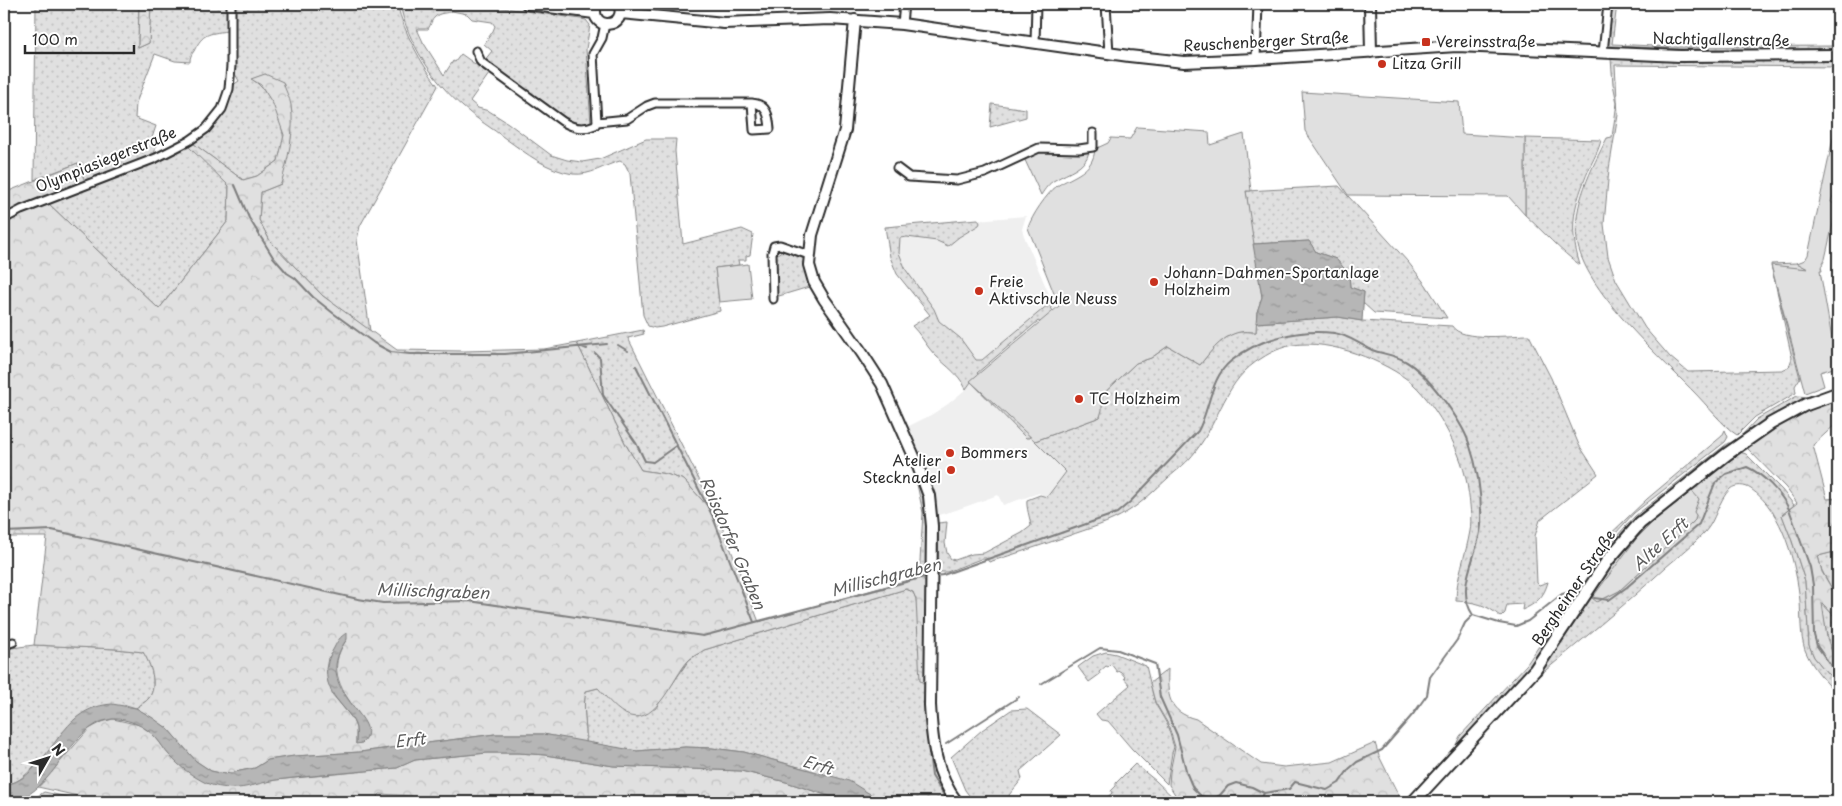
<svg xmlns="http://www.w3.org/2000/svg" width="1842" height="806" font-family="'Playpen Sans',sans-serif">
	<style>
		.built { fill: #efefef }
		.grass { fill: url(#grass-dots); stroke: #868686; fill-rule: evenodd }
		.forest { fill: url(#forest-crowns); stroke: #868686; fill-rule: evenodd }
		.green { fill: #e0e0e0; stroke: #868686 }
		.water { fill: url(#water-ripples); stroke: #7e7e7e }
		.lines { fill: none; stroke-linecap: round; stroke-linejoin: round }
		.stream { stroke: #7e7e7e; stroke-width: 2 }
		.street-casing { stroke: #2b2b2b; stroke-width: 11 }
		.secondary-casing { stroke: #2b2b2b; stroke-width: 14 }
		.primary-casing { stroke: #2b2b2b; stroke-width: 15 }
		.street { stroke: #fff; stroke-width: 7 }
		.secondary { stroke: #fff; stroke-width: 10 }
		.primary { stroke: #fff; stroke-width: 11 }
		.poi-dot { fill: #c8321e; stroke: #fff; stroke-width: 2 }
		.labels { text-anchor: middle; stroke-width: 4; stroke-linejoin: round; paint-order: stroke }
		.street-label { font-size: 15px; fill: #2b2b2b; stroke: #fff }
		.poi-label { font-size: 15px; fill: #2b2b2b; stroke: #fff; text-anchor: start }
		.water-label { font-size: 16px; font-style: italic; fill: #5c5c5c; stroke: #fff }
	</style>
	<defs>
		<pattern id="grass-dots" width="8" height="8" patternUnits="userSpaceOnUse" patternTransform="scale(1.25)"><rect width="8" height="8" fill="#e0e0e0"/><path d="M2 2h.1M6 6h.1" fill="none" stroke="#c0c0c0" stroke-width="1.8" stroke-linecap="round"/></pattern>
		<pattern id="forest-crowns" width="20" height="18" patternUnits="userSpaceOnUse" patternTransform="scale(1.25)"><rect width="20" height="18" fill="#e0e0e0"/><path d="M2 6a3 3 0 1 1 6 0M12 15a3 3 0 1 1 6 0" fill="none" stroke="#c0c0c0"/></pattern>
		<pattern id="water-ripples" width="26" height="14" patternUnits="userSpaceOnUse" patternTransform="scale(1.25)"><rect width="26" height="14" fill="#b6b6b6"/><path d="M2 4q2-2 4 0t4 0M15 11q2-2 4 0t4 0" fill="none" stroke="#949494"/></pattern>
	</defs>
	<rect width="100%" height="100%" fill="#fff"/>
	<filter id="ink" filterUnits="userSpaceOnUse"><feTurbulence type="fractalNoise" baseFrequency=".02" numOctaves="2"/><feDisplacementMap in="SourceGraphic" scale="10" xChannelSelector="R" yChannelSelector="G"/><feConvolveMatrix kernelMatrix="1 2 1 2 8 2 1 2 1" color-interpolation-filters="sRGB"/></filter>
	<g filter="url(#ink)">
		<path class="built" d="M1026,216L1022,229L1024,236L1055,308L970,381L930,315L897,274L890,257L885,227Z
			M971,382L1035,441L1066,472L1047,497L1039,493L1003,505L998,495L956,510L935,516L905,428L931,415L948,404L966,389Z"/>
		<path class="grass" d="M36,4H139L138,48L149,43L151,4H229V67L227,31C208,34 203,33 194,51C191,55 190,57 190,62L175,61L155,54L136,103L135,118L156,126L151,141L156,145L154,156L85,182L78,163L34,180Z
			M234,4H397C405,35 420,61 438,86L360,226L357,240L370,331L323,296L270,241L259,220L261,192L281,184L292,133L266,74L252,79C269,91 280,113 283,134C285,142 280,153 278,161L257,176L243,180L194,144L214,170L229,186L228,221L159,309L49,204C75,193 101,183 127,172C156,160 195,147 216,123C226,112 230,99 233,85L239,81L234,72Z
			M400,4H457L511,9L581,19L586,20L590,25L586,49L591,125H579L571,123L484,61L492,51L484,44L493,31L495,26L492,22L472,19L467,14L452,11C446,14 440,12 435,17C431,20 431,25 428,29H417L423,42L444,75L453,61L455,62L461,54L489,74L470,101L478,108L489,111L508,123L551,155L567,160L582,162L600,159L646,139H676L675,151L683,244L742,229L753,234L750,255L746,256V260H738L739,265L715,268L720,311L662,327L655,328L648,326L643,315L630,174L625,164L620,161C604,165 591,176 573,174C547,170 527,154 506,139C492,128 476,119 463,107C434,82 407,42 400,4Z
			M1612,4H1617L1612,44L1674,47L1838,46V49H1680L1609,46L1607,44Z
			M1611,59L1680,61H1838V67L1615,65L1618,115L1609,169L1604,224L1608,257L1616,280L1645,328L1670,357L1688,372L1782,370L1789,367L1792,358L1771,264L1797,263L1810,270L1771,266L1800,378L1795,386L1796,393L1755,417L1737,435C1724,427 1706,404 1694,392C1659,356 1583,289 1577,240C1572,205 1592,168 1607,138L1612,137L1617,103L1613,84Z
			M992,104L1026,109V117L990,127Z
			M1525,138L1601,140C1599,150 1593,160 1589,169C1574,205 1568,226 1580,265C1560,251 1543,231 1525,215Z
			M1339,186L1408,262L1426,285L1447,318L1374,313L1363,303L1364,292L1350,287L1349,274L1336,259L1316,252L1309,241L1253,244L1246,191Z
			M978,219L980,223L979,225L959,237L948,246L937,241L907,237L900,238L899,253L906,270L934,309L939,321L960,338L976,360H982L1049,304L1054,313L1043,324L1038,321L977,373L1029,434L1030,438H1026L971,382L966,389C958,371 940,363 929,348C923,340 919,333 912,326L930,315L897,274L890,257L885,227Z
			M785,249L804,256V268L809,287L779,296L775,293L774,256Z
			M1338,317L1362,321L1452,326C1461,342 1511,335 1529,335L1551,378L1579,445L1598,474L1540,520L1535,536L1537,583L1539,585L1548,582C1544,597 1536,604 1522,610L1523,604L1507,605L1505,613L1501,617C1486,604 1475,602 1456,601C1456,578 1466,555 1470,531C1472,519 1470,502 1468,490C1464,456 1438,407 1413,384C1386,361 1329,339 1293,345C1282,347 1271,352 1262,358C1225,379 1220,421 1195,452C1188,462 1177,470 1168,478C1155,490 1142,503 1127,512C1110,523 1087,529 1068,536C1042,545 1015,554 989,562L986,558H983L947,572H939L938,523L947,522L945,543L947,553L951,559L955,560L972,554L984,553L1022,533L1031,526C1030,517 1026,508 1027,500L1040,495L1047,497L1066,472L1035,441L1100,417L1102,395L1136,363L1151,358L1168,346L1200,365C1209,353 1223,335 1239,332C1244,331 1251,332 1256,332V323Z
			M643,330L644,334L628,338L719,519L684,480L666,474L641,470L626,445L577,343Z
			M1838,386V388L1740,439L1739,438L1757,419L1797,396L1810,397Z
			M1725,430L1728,437L1725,442L1634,513L1605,545L1602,542L1647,499L1722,436Z
			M1728,443H1730L1731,446L1591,574H1589L1607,547L1635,516Z
			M1740,452L1746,454L1782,490L1794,505L1782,515L1792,541L1805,581L1809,645L1814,657L1838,686V696C1826,681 1812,668 1805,650C1800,635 1801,617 1800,601C1796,564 1783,511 1751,489C1745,485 1736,484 1730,489C1718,501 1716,520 1705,532C1694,544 1679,556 1666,567C1623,607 1578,643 1534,680L1606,570L1641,528L1736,453ZM1692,491L1694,513L1696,515L1695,520L1619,591L1597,602L1636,539L1656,519Z
			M921,483C928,513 934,546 922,576L919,577L923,513L917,484Z
			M1838,551V599L1822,571L1818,556Z
			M1584,583L1587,584L1542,656L1411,798H1408L1455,747L1460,736L1527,664L1559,616L1574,599Z
			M906,589L913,592L916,599L927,684V703L953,802H881L870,794L824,774L744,752L712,748L685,747L637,751L586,743C587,725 582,708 586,691L598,688L620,710L655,709L689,660L704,650Z
			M1821,602L1838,620V660C1826,643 1825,623 1821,602Z
			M34,645L116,649L143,652C151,664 158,685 149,698C146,702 140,705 136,708L126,705C97,724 66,742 39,763C27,772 21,783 4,785V649Z
			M1106,652L1116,654L1146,666L1155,703L1167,724L1174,747L1172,753L1167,784L1132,749L1108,721L1101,720L1096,714L1130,685L1124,678L1125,677L1120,671L1117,672L1111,664L1108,667L1106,666L1099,672L1100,674L1089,682L1078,667L1093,656Z
			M1027,709L1061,735L1020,771L1022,779L1009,795L1010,802H974L965,790L951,757L982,730L1011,710Z
			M1135,764L1156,781L1178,802H1102L1112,793L1111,791L1116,786V783Z
			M44,792L91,802H29Z"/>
		<path class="forest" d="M139,4H151L149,43L138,48Z
			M265,74L283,82C285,90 290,98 291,105C295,132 288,159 281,184L261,192L259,220L270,241L323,296L397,350L464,351L544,349L577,343L626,445L641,470L666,474L684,480L719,519L759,622L922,576L927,586V684L920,681L916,599L913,592L906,589L704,650C699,654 692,656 688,661C674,676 657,724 630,716C617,712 607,698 598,688L586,691C582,709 587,724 586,743L543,734H495L360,752L295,756L268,760L255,768L225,774L211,771L196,761L167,728L136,708C140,705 146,702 149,698C158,685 151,664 143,652L116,649L34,645L47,537H4V223L15,216L49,204L159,309L228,221L229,186L189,147L194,144L243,180L257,176L278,161L284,135L273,104L261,85L251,79ZM347,639C325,670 342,691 361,717L356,744V728L352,718L332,694L326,669L328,658Z
			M78,163L85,182L4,215V193Z
			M1838,398V422L1813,445L1827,499L1837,498L1838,501V551L1818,556L1822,572L1838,599V620L1822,603L1827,638L1832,652L1838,660V686L1814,657L1809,645L1805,581L1792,541L1782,515L1797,503L1786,488L1748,449V445C1777,426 1805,409 1838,398Z
			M1168,669C1167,695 1168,712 1196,719L1261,764L1284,767L1332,762L1375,743L1379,756L1401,800L1399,802H1247L1242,797L1237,795L1222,802H1185L1176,796L1169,785L1170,772L1175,747L1168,724L1155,702L1150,683Z
			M113,719L140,725L155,736L169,755L233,788L275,780L397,768L415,760L487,753H519L545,755L614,766L741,771L786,782L847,802H413L412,796L380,794L372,802H104L38,787L89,729L102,722Z"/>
		<path class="green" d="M1302,92L1459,102L1462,134L1525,138V215L1508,196L1348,195L1305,131Z
			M1838,115V180L1831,202L1837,206L1825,259L1821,267L1822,271H1820L1837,367L1820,372L1824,386L1805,393L1771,265L1808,269L1797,263L1805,260L1808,255Z
			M1137,127L1209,132L1210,145L1244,134L1251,191H1246L1262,297L1257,312L1256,332C1251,332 1244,331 1240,332C1223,335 1209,353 1200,365L1168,346L1151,358L1136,363L1102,395V410L1100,417L1035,441L970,381L1059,306L1028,228C1031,217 1047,193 1057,186C1074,175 1093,172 1095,149L1108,143L1111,138L1130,139Z
			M1040,151L1089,152C1085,169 1068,172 1055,180C1049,183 1045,189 1041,195L1024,158Z
			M748,264L752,299L719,302L715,268Z
			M1692,491L1699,499L1694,512L1696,515L1695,520L1688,527L1619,591L1597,602L1592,598L1636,539L1656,519Z"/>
		<path class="water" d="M1309,241L1316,252L1336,259L1349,274L1350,287L1364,292L1362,321L1338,317L1256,323L1257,312L1262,297L1253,244Z
			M347,633V639C311,688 375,713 367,736C366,739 364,741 362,743L356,744C356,739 357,733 356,728C354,718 345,710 339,702C324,685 323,666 334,648C337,642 340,636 347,633Z
			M112,704L136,708L153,718L167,728L196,761L211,771L225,774L255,768L268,760L294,756L360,752L495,734H543L637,751L685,747L712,748L744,752L849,781L870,794L881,802H847L786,782L741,771L613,766L545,755L519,753H487L415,760L397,768C357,772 316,775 276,780C262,782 246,789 232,788C224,788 213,786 206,783C192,776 180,767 170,756C164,750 161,743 156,738C146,726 127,718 112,719C66,725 54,801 4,802V785C39,781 55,730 83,713C93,707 101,705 112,704Z"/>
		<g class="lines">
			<path class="stream" d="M235,185L249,218L273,257L287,273L295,278L313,297L333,313L374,343L391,352L410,354H505L607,344
				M618,345L628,351
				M582,347L587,349
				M595,353L600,358L603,395L636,443L645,461L653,462L677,445
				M636,366L712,515L754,622
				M4,532L52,530L358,599L383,603L469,601L703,636L928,576
				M935,576L943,575L1117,513L1130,502L1198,431C1210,409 1210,378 1231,361C1259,338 1299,329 1334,333C1349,335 1360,345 1372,350C1383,354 1395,355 1405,361C1427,373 1461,420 1469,443C1478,469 1482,497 1481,525C1479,555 1454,587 1473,615
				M1594,598L1609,600L1627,587L1699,524L1715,483L1726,474L1747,467C1763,474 1781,493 1789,509L1810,567L1813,585L1814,635L1817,646L1838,676
				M1473,615L1499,623L1516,626L1528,621L1562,594L1570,592
				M1041,684L1100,648L1118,650L1155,664L1160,697L1177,735L1187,774L1193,788L1201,796L1213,799L1220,795L1228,786L1236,783L1252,787L1264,793L1289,789L1295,782L1327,790L1339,783L1349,769L1357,762L1382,750L1414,713L1427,695L1430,677L1457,640L1465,623L1473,615
				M946,744L1019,697
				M929,752L932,776L948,802
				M1260,802L1264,793"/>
			<defs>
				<path id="street" d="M1106,4L1109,53
					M902,24L904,4
					M1035,43L1036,4
					M476,51L481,62L562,121C572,128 584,130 595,125L597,122L593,54L602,38L605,24
					M1603,53L1608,4
					M1256,59L1258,4
					M597,122L627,119L647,106L655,103H752C767,104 769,116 770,129L754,130L752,103
					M897,168L909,177L957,180L985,173L1039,148L1079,149L1093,147V133
					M4,219L21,210L156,158L189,141L206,129L222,109L229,89L231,66V4
					M773,299L772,253L774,246L780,245L809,255
					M4,645L13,642"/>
				<path id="secondary" d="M527,4L594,13
					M575,4L595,6
					M596,4C588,33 629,28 619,4
					M1370,4L1371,52
					M621,13L724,23L830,19L902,24L1129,56L1184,62L1256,59L1457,46L1680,56L1838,55
					M855,20L845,130L812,235L809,265L814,282L824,299L862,353L882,384L916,461L929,496L932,526L930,705C932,740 935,774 957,802"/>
				<path id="primary" d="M1413,802L1535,670L1608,560L1640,523L1727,454L1770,424L1805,405L1838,393"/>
			</defs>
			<use href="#street" class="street-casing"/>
			<use href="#secondary" class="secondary-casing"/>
			<use href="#primary" class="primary-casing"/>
			<use href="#street" class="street"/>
			<use href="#secondary" class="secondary"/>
			<use href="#primary" class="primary"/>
		</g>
	</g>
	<g class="poi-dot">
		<rect x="1421" y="37" width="10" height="10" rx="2.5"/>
		<circle cx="1382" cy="64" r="5"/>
		<circle cx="1154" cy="282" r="5"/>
		<circle cx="979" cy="291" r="5"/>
		<circle cx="1079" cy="399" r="5"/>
		<circle cx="950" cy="453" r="5"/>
		<circle cx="951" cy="470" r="5"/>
	</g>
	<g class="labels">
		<g class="street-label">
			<text transform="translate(1721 40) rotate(1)" y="5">Nachtigallenstraße</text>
			<text transform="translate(1266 42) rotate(-3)" y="5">Reuschenberger Straße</text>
			<text transform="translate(106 160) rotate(-22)" y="5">Olympiasiegerstraße</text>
			<text transform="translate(1574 588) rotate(-56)" y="5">Bergheimer Straße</text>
		</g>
		<g class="poi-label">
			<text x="1436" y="47">Vereinsstraße</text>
			<text x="1392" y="69">Litza Grill</text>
			<text x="1164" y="278">Johann-Dahmen-Sportanlage<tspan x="1164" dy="17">Holzheim</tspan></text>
			<text x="989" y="287">Freie<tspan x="989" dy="17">Aktivschule Neuss</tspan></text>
			<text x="1089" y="404">TC Holzheim</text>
			<text x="960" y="458">Bommers</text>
			<text x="941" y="466" text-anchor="end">Atelier<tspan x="941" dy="17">Stecknadel</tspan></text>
		</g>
		<g class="water-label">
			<text transform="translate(733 543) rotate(67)" y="6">Roisdorfer Graben</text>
			<text transform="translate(1660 544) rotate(-42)" y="6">Alte Erft</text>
			<text transform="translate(886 577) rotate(-14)" y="6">Millischgraben</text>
			<text transform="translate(433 591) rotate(2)" y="6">Millischgraben</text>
			<text transform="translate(410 740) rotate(-6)" y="6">Erft</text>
			<text transform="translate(818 765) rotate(18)" y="6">Erft</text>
		</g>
	</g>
	<rect width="1842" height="806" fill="none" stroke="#fff" stroke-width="20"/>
	<rect x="10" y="10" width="1822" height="786" fill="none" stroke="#2b2b2b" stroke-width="2" filter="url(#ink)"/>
	<g transform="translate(48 758) rotate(51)" stroke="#ffffff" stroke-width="4" paint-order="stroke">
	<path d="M0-4L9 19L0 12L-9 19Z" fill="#2b2b2b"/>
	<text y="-8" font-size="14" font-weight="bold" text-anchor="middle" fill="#2b2b2b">N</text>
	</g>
	<path d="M25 45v8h109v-8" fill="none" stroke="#2b2b2b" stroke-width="2.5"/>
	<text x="32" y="45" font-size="15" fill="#2b2b2b" stroke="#ffffff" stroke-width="4" paint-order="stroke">100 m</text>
</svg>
